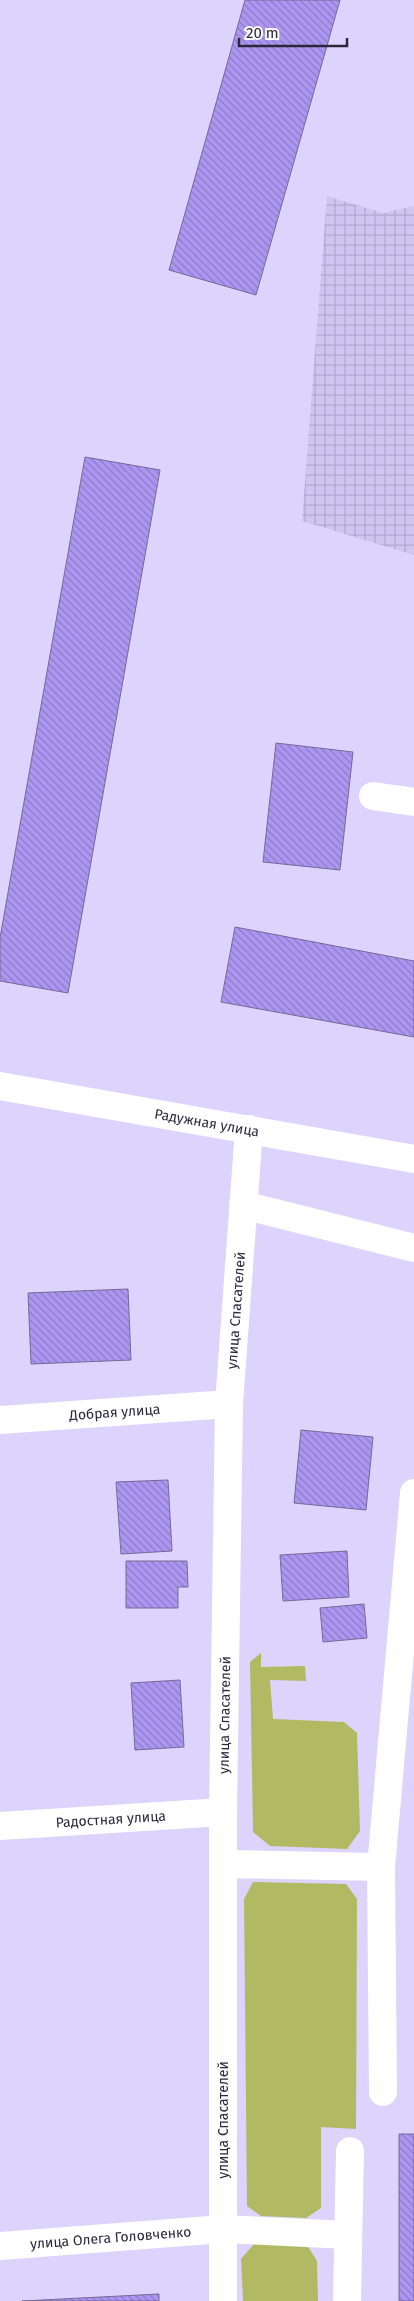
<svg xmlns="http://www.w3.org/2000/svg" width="414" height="2301" font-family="'Fira Sans',sans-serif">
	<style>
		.industrial { fill: url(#industrial-grid) }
		.green { fill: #b1ba62 }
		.building { fill: url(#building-back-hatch); stroke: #746a97 }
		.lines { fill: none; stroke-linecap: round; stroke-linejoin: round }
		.minor { stroke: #fff; stroke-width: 28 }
		.labels { text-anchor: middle; stroke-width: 4; stroke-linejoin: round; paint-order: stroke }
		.street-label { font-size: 14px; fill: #2c283b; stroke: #fbfbfb }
	</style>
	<defs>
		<pattern id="industrial-grid" width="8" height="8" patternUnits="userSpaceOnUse" patternTransform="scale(1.25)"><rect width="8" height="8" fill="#cec5f2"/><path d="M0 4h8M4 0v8" fill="none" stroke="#b1a9d0"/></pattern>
		<pattern id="building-back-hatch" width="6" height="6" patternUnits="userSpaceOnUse" patternTransform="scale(1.25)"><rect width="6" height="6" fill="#ac96f2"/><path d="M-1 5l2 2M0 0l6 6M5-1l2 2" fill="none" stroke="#8c7ac5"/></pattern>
	</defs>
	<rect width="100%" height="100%" fill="#dcd4fc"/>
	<path class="industrial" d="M327,196L383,213L414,206V555L302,521Z"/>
	<path class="green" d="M261,1653V1667L305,1666L306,1681L270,1680L273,1719L344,1722L357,1733L360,1831L347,1849L270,1846L253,1832L250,1662Z
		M253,1882L346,1884L357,1899L356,2129L321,2127V2208L306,2218L261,2216L247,2206L244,1899Z
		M254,2244L307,2245L317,2261L318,2301H243L241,2259Z"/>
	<path class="building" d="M245,0H340L256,295L169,270Z
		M85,457L160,470L68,993L0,981V938Z
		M276,743L353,752L340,870L263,862Z
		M235,927L414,961V1037L221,1002Z
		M128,1289L131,1360L31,1364L28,1293Z
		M301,1430L373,1437L366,1510L294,1503Z
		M168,1480L172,1551L121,1554L116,1482Z
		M347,1551L349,1597L283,1601L280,1555Z
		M126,1561H187L188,1587H178V1608H126Z
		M364,1604L367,1638L323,1642L320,1608Z
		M180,1680L184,1747L135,1750L131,1683Z
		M399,2134H414V2301H399Z
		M159,2294V2301H22Z"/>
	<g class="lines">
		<g class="minor">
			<path d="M373,796L414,802"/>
			<path id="s1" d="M0,1086L414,1159"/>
			<path d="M243,1205L414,1248"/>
			<path id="s2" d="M0,1420L229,1404"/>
			<path id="s3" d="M0,1826L223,1812"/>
			<path d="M223,1864L381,1867"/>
			<path d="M383,2092L381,1867L414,1493"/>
			<path id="s4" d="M0,2246L223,2229L348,2235"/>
			<path id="s5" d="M223,2301V1812L229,1404L249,1129"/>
			<path d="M347,2301L350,2151"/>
		</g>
	</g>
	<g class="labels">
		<g class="street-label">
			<text dy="5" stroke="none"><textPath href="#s1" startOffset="210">Радужная улица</textPath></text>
			<text dy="5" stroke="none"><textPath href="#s5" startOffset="991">улица Спасателей</textPath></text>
			<text dy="5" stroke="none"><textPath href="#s2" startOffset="115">Добрая улица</textPath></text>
			<text dy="5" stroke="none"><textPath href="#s5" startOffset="586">улица Спасателей</textPath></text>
			<text dy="5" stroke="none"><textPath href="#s3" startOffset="111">Радостная улица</textPath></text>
			<text transform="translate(223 2120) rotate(-90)" y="5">улица Спасателей</text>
			<text dy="5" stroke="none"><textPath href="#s4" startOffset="111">улица Олега Головченко</textPath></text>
		</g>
	</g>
	<path d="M239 38v8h108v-8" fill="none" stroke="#2c283b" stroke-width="2.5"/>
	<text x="246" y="38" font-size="15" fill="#2c283b" stroke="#fbfbfb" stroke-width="4" paint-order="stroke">20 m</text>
</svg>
